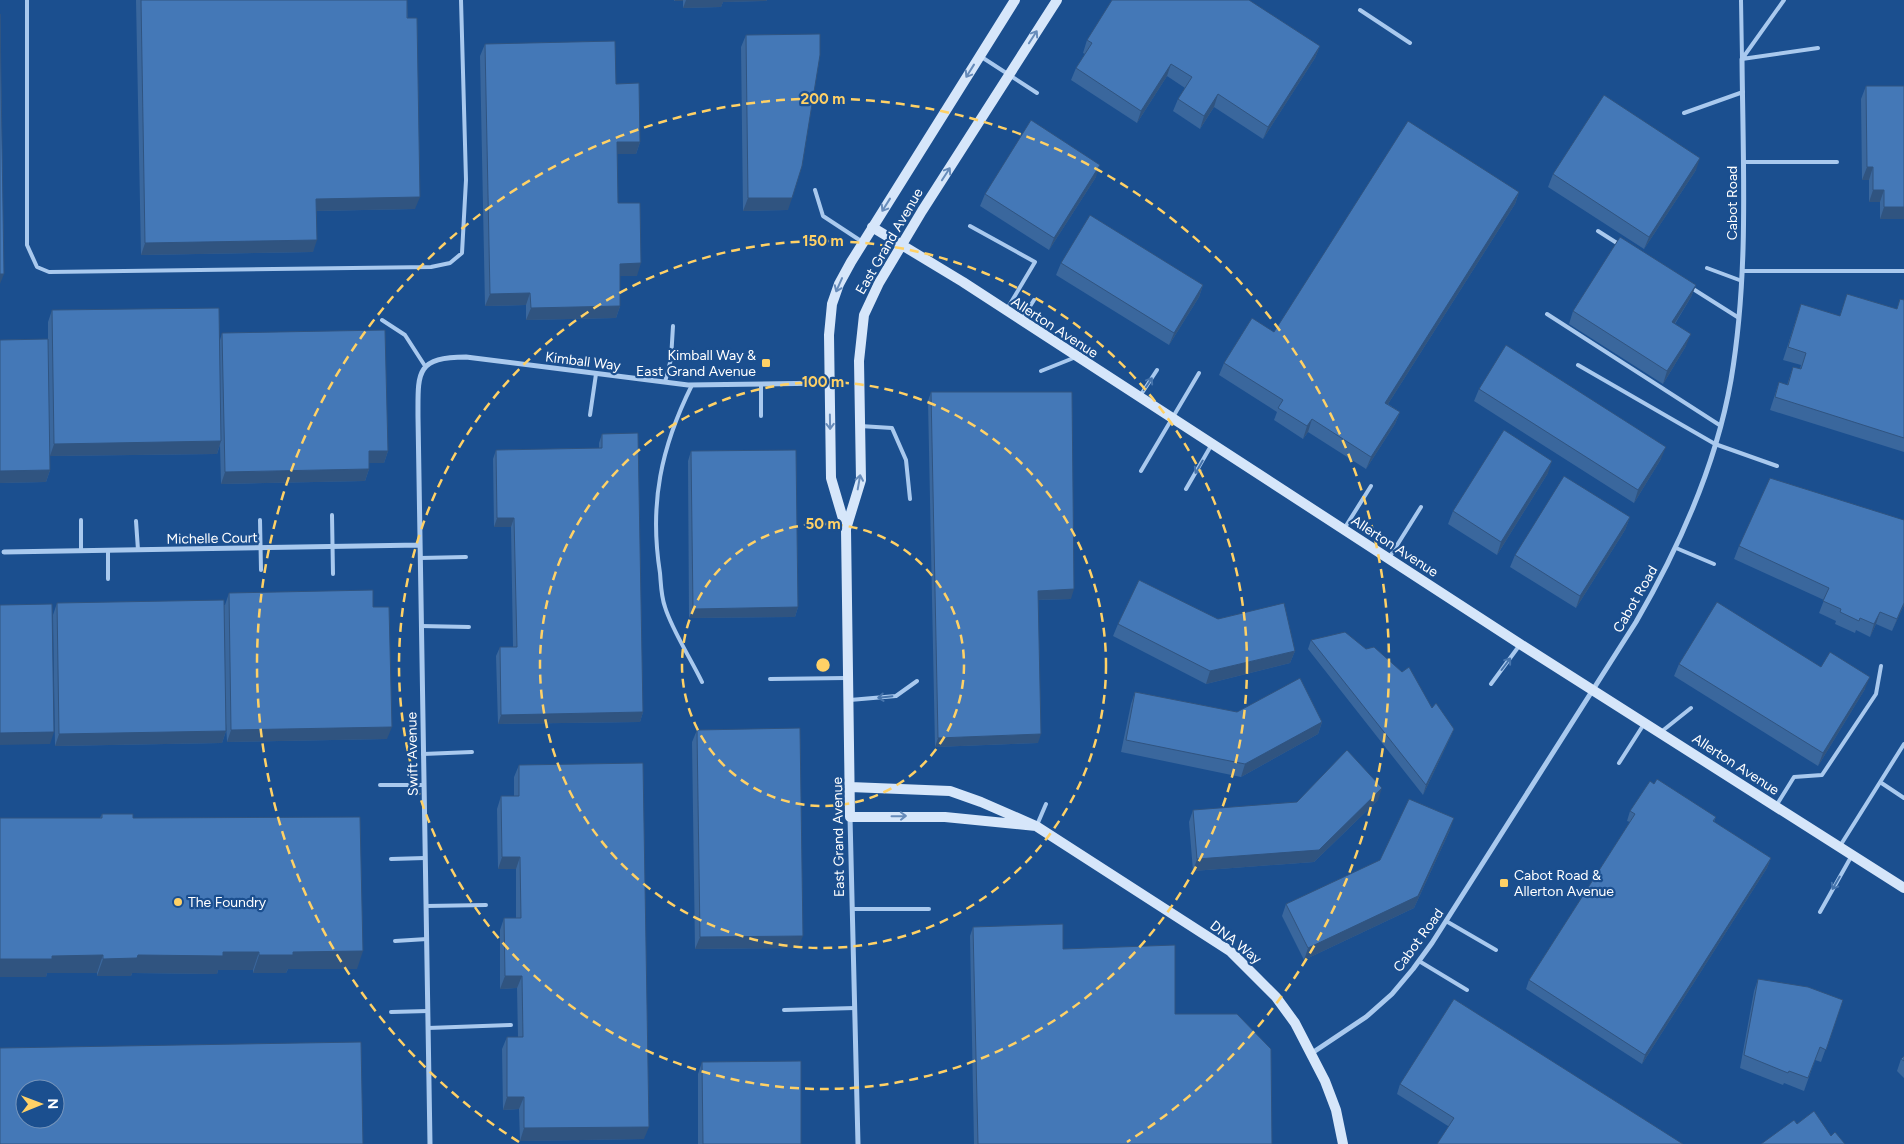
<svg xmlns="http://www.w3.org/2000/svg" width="1904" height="1144" font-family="Figtree,sans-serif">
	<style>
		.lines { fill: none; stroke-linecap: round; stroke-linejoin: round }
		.lane { stroke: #a9c9ee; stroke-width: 4 }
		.street { stroke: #a9c9ee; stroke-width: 5 }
		.secondary { stroke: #d6e6fa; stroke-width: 10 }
		.wall { fill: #3a679d }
		.shaded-wall { fill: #305480 }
		.building { fill: #4478b7; stroke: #305480; fill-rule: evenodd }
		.oneway { stroke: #668bba }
		.oneway2 { stroke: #4674ac }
		.ring { fill: none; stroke: #ffd166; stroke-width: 2.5; stroke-dasharray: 9 6 }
		.poi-dot { fill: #ffd166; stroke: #1b4f8f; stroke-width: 2 }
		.labels { text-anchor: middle; stroke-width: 4.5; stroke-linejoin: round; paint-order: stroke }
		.street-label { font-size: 14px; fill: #fff; stroke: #1b4f8f }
		.poi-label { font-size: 14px; fill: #fff; stroke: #1b4f8f; text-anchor: start }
		.centre { fill: #ffd166; stroke: #1b4f8f; stroke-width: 2.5 }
		.ring-label { font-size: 15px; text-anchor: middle; font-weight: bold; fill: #ffd166; stroke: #1b4f8f; stroke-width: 4.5; stroke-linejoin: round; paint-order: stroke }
	</style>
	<rect width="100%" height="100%" fill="#1b4f8f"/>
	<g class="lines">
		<path class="lane" d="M27,0V245L37,267L49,272L431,267L450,263L462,253L466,180L461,0
			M1741,0L1742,59
			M1360,10L1410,43
			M980,56L1037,93
			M1742,59L1818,48
			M1742,59L1784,0
			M1684,113L1743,92
			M1743,162H1837
			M815,190L823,216L861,241
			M970,226L1035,262L1007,309
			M1598,231L1620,245
			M1707,268L1742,281
			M1743,271H1904
			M1690,287L1739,318
			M1547,314L1721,426
			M1022,319L1034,300
			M382,320L405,335L425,366
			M1578,365L1715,444L1777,466
			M1041,371L1076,357
			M665,382L671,359L673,326
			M761,384V416
			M692,385C661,447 649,504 660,573C661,584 661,596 665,607C672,630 691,659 702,682
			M1140,396L1157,370
			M590,415L596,374
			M860,426L892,428L906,460L910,499
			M1141,471L1199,373
			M1186,489L1212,444
			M332,515L333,574
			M260,520L261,570
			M136,521L138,550
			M1344,529L1371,486
			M1676,548L1714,564
			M81,551V520
			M420,558L466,557
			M1389,558L1421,507
			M108,579V551
			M421,626L469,627
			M770,679L846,678
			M1491,684L1519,646
			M850,700L896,696L917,681
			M1661,732L1691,708
			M423,754L472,752
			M1619,763L1644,724
			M1880,782L1904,798
			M380,785H424
			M1776,806L1794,777L1822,775L1876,694L1881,666
			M1037,825L1046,804
			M1840,846L1904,744
			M391,859L425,858
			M426,906L486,905
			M853,909H929
			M1820,912L1851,857
			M1446,921L1496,950
			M395,941L427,939
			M1419,961L1467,990
			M784,1010L855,1008
			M391,1012L428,1011
			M428,1028L511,1025"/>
		<path class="street" d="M4,552L420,545
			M850,817L858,1144
			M1312,1053L1366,1017L1392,994L1413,969L1432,943L1636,622C1680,546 1716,466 1731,380C1749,274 1743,166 1742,59
			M430,1144L418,417C418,373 415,357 466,357L688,385L829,383"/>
		<path class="secondary" d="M1015,0L851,262L839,284L832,304L829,335L831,478L846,529L850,817H945L1036,826
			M872,227L963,282L1520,644L1904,888
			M846,529L861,480L859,361L864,315L879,283L922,211L1057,0
			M850,787L950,791L981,802L1036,826L1230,951L1276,997L1295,1023L1325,1081L1336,1110L1343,1144"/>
	</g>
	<path class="wall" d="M136,0H407L415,209L316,211L313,252L141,255Z
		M674,0H767L766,1L723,2L721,7L683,8V1H674Z
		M746,35L788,210L743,211L741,47Z
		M1087,40L1320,46L1315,58L1263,139L1214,107L1200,129L1173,111L1178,99L1185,88L1167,76L1137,123L1071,80L1076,68L1085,54L1083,53Z
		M485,44L616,84L640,142L636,154H617L618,203L637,276H620V306L616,318L526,320V305L485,306L480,56Z
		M1866,86H1904V219H1880V202H1869V180H1862L1861,99Z
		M1696,170L1644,249L1548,187L1553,174Z
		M1096,177L1049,250L980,206L985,194Z
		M1519,192L1515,204L1388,404L1400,412L1395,424L1366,469L1308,432L1303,439L1274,420L1277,412L1219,375L1224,363L1274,332Z
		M1061,263L1203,285L1199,297L1169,345L1056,275Z
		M1696,285L1691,297L1675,324L1686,346L1663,384L1569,324L1573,311Z
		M1847,294L1897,309L1900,299L1904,300V452L1770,410L1779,382L1787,385L1793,367L1800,369L1801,365L1783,360L1801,304L1840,316Z
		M52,310L220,340L222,333L388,451L384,463H369V469L365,481L221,484L220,445L217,454L50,456V470L46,482L0,483V340L48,339V322Z
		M1479,389L1661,459L1634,503L1474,401Z
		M931,392L1071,599L1038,600V743L935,747L928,401Z
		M602,434L643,712L640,722L498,724L496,656L500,647H513L511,527H494L493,459L496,450L599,448V443Z
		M691,451L798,607L795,617L689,618L688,461Z
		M1548,473L1497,555L1448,524L1453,511Z
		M1630,517L1625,530L1576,608L1510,567L1515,555Z
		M1739,546L1904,605L1892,631L1876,624L1870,637L1856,630L1855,633L1835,624L1836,621L1819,613L1824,600L1734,559Z
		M229,593L373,607L387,739L227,742L226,723V731L222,743L55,746L53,615L57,603L225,605Z
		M1218,619L1295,651L1290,663L1206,684L1113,636L1118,624Z
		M1311,640L1432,708L1454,729L1450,738L1423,795L1308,649Z
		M1679,664L1821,667L1865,689L1818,766L1674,676Z
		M1135,692L1237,712L1322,722L1318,734L1241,777L1121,752L1131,704Z
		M697,730L798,948L695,949L692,742Z
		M519,765L644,1139L520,1141L519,1109L503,1110L502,1049L507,1037H518L517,988L500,989V930L504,918H516V869H498L497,809L501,796H514V777Z
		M1654,784L1716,817L1714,822L1771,858L1767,868L1642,1064L1526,989L1529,980L1630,822L1627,821L1630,811Z
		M1378,800L1314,862L1193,871L1189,822L1193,810Z
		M102,814L133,818L357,969H288L286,973H253V970H218L217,974L132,973L131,976H97V973H47L46,977H0V818H100Z
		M1450,830L1414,908L1304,960L1282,916L1286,904Z
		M973,927L1063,949L1175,1014L1272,1144H974L970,936Z
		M1758,979L1843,1000L1821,1062L1815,1060L1804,1091L1784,1083L1783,1085L1740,1068L1754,991Z
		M1904,1056V1078L1897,1071L1901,1059Z
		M702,1062L801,1144H698V1074Z
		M1400,1084L1683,1144L1448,1126L1397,1094Z"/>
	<path class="shaded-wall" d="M675,0H683V1H674Z
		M686,0H767L766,1L723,2L721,7L683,8Z
		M1320,46L1315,58L1263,139L1268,127Z
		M1171,64L1167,76L1137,123L1141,111Z
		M1218,94L1214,107L1200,129L1204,116Z
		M617,142H640L636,154H613Z
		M1700,158L1696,170L1644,249L1649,237Z
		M1100,165L1096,177L1049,250L1054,238Z
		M1867,167H1873L1869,180H1862Z
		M1873,190H1884L1880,202H1869Z
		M1519,192L1515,204L1381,415L1385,403Z
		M420,197L415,209L312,211L316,199Z
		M748,198H792L788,210L743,211Z
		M1884,207H1904V219H1880Z
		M317,240L313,252L141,255L145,243Z
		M641,263L637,276H615L620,264Z
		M0,274H4L0,284Z
		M1203,285L1199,297L1169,345L1174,333Z
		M1696,285L1691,297L1668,334L1672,322Z
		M530,293L526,305L485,306L490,294Z
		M620,306L616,318L526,320L531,308Z
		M1691,334L1686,346L1663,384L1667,371Z
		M1400,412L1395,424L1366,469L1371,457Z
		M1312,419L1308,432L1303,439L1307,426Z
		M221,441L217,454L50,456L54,444Z
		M1666,447L1661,459L1634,503L1638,490Z
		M369,451H388L384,463H364Z
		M1552,461L1548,473L1497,555L1501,542Z
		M369,469L365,481L221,484L225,472Z
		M50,470L46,482L0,483V471Z
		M1630,517L1625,530L1576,608L1580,596Z
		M497,518H514L511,527H494Z
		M1074,589L1071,599L1034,600L1038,591Z
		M1904,603V605L1892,631L1897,619Z
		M798,607L795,617L689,618L693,609Z
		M1880,612L1876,624L1870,637L1874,624Z
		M1295,651L1290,663L1206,684L1210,671Z
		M1870,677L1865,689L1818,766L1823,753Z
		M643,712L640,722L498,724L501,715Z
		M1322,722L1318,734L1241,777L1245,764Z
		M392,727L387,739L227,742L231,730Z
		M1454,729L1450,738L1423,795L1426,785Z
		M226,731L222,743L55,746L59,734Z
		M54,732L50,744L0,745V733Z
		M1041,734L1038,743L935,747L938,738Z
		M1382,788L1378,800L1314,862L1193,871L1197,859Z
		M1454,818L1450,830L1414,908L1304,960L1308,948Z
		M502,857H520L516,869H498Z
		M1771,858L1767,868L1642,1064L1645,1055Z
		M803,936L798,948L695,949L700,937Z
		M363,951L357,969H288L286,973H253L259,955L293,952Z
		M223,952H259L253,970H218L217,974L132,973L131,976H97L103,959L138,955Z
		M103,955L97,973H47L46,977H0V959L52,956Z
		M505,976H522L517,988L500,989Z
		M507,1097H524L519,1109L503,1110Z
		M649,1127L644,1139L520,1141L524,1128Z"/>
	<path class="building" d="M141,0H407V18H417L420,197L316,199L317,240L145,243Z
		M1112,0H1249L1320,46L1268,127L1218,94L1204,116L1178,99L1192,77L1171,64L1141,111L1076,68L1092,43L1087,40Z
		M0,14L4,274H0Z
		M820,34V55L802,166L792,198H748L746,35Z
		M615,41L616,84L639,83L640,142H617L618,203H640L641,263L620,264V306L531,308L530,293L490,294L485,44Z
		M1866,86H1904V207H1884V190H1873V167H1867Z
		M1604,95L1700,158L1649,237L1553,174Z
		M1031,120L1100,165L1054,238L985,194Z
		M1408,121L1519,192L1385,403L1400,412L1371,457L1312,419L1307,426L1278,408L1283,400L1224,363L1252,318L1274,332Z
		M1090,215L1203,285L1174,333L1061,263Z
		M1620,237L1696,285L1672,322L1691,334L1667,371L1573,311Z
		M1847,294L1897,309L1900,299L1904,300V438L1775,397L1779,382L1788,385L1793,367L1801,369L1806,353L1788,347L1801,304L1840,316Z
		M219,308L221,441L54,444L52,310Z
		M385,330L388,451H369V469L225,472L222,333Z
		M48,339L50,470L0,471V340Z
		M1506,345L1666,447L1638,490L1479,389Z
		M931,392H1072L1074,589L1038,591L1041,734L938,738Z
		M1504,430L1552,461L1501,542L1453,511Z
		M638,433L643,712L501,715L500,647H517L514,518H497L496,450L602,448V434Z
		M796,450L798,607L693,609L691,451Z
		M1564,476L1630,517L1580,596L1515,555Z
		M1770,478L1904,520V603L1897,619L1880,612L1874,624L1860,618L1859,621L1840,612L1841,609L1823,601L1829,588L1739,546Z
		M1139,580L1218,619L1284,603L1295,651L1210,671L1118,624Z
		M373,590V607H389L392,727L231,730L229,593Z
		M224,600L226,731L59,734L57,603Z
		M1717,602L1821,667L1830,652L1870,677L1823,753L1679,664Z
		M52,604L54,732L0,733V605Z
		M1345,632L1366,649L1374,647L1402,672L1409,667L1432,708L1436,703L1454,729L1426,785L1311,640Z
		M1300,678L1322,722L1245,764L1126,740L1135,692L1237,712Z
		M800,728L803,936L700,937L697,730Z
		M1347,750L1382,788L1319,850L1197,859L1193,810L1297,802Z
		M643,763L649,1127L524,1128V1097H507V1037H523L522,976H505L504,918H521L520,857H502L501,796H519V765Z
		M1657,779L1716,817L1713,821L1771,858L1645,1055L1529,980L1635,814L1630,811L1650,781L1654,784Z
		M1409,799L1454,818L1418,896L1308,948L1286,904L1380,860Z
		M102,814H133V818L360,817L363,951L293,952V955H259V952H223V956L138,955L137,958L103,959V955L52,956V959H0V818H102Z
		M1063,924V949L1175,945V1014H1237L1271,1049L1272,1144H978L973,927Z
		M1758,979L1808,987L1843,1000L1826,1050L1820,1047L1808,1078L1789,1071L1788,1073L1744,1055Z
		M1454,999L1683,1144H1437L1454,1118L1400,1084Z
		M361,1042L363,1144H0V1048ZM25,1089H55V1119H25Z
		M1904,1056V1061L1901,1059Z
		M801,1061V1144H703L702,1062Z
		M1814,1111L1831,1136L1835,1132L1845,1144H1761L1794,1120L1797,1124Z"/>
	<defs><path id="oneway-shaft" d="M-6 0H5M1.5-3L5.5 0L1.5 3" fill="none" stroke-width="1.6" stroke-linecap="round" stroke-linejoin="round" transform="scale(1.25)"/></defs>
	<g class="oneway">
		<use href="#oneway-shaft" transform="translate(1033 37) rotate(-57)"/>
		<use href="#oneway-shaft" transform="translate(970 71) rotate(122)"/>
		<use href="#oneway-shaft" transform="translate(946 174) rotate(-57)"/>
		<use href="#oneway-shaft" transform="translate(886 205) rotate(122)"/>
		<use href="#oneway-shaft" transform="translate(839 285) rotate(114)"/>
		<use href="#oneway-shaft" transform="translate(830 422) rotate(89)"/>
		<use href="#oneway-shaft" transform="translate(859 482) rotate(-80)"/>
		<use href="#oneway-shaft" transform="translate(899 816) rotate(-1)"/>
	</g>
	<g class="oneway2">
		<use href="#oneway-shaft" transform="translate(1148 384) rotate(-56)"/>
		<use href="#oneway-shaft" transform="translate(1199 467) rotate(120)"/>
		<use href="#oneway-shaft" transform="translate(1506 664) rotate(-53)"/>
		<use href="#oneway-shaft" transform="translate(885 697) rotate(174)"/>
		<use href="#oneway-shaft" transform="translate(1836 883) rotate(120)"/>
	</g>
	<g class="ring">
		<circle cx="823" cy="665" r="141"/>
		<circle cx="823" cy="665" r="283"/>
		<circle cx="823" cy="665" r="424"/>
		<path d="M519 1142A566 566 0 1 1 1127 1142"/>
	</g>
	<g class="poi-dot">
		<rect x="761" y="358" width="10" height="10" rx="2.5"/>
		<rect x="1499" y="878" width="10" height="10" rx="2.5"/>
		<circle cx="178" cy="902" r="5"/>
	</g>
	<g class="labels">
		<g class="street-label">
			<text transform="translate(1732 203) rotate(-90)" y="5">Cabot Road</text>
			<text transform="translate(889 241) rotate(-60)" y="5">East Grand Avenue</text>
			<text transform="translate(1055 327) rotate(33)" y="5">Allerton Avenue</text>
			<text transform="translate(583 361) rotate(7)" y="5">Kimball Way</text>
			<text transform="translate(212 538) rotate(-1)" y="5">Michelle Court</text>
			<text transform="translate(1395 546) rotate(33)" y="5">Allerton Avenue</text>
			<text transform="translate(1635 599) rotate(-60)" y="5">Cabot Road</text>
			<text transform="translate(412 754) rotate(-91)" y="5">Swift Avenue</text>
			<text transform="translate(1736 764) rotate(33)" y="5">Allerton Avenue</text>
			<text transform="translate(838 837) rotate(-91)" y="5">East Grand Avenue</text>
			<text transform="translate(1418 940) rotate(-54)" y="5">Cabot Road</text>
			<text transform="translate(1236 942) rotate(38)" y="5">DNA Way</text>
		</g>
		<g class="poi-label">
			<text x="756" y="360" text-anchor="end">Kimball Way &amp;<tspan x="756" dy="16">East Grand Avenue</tspan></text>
			<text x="1514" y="880">Cabot Road &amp;<tspan x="1514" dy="16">Allerton Avenue</tspan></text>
			<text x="188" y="907">The Foundry</text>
		</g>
	</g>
	<circle cx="823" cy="665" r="8" class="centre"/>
	<g class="ring-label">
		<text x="823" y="104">200 m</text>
		<text x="823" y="246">150 m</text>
		<text x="823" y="387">100 m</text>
		<text x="823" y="529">50 m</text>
	</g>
	<g transform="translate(40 1104) rotate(89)"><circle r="24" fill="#1b4f8f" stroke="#7695bc"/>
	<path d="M0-4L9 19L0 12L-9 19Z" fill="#ffd166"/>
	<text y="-8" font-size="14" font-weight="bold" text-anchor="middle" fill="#ffffff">N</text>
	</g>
</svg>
